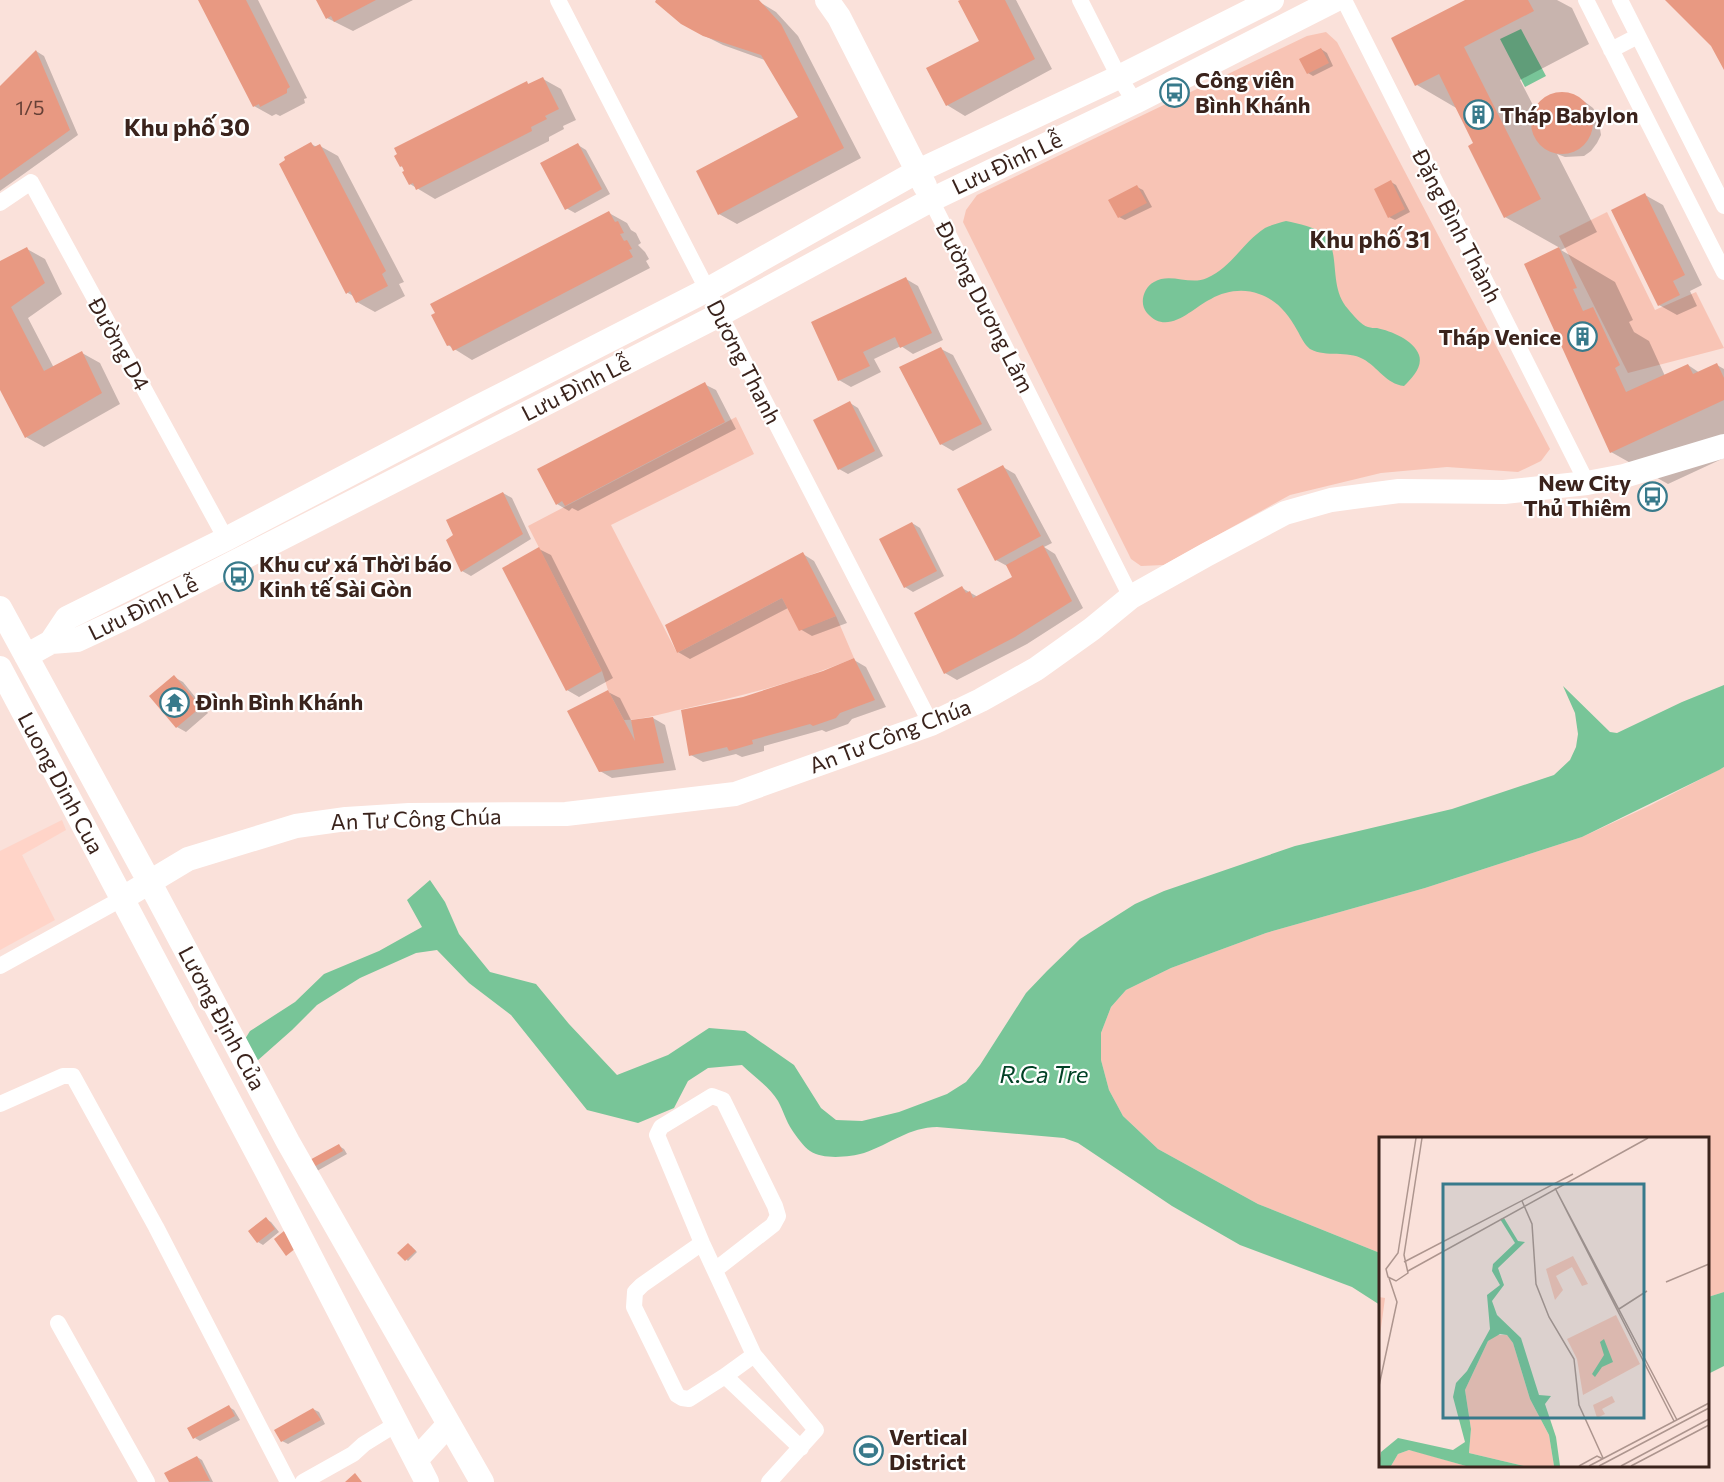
<svg xmlns="http://www.w3.org/2000/svg" width="1724" height="1482" font-family="Commissioner,sans-serif">
	<style>
		.built { fill: #ffd4c8 }
		.green { fill: #f8c4b5 }
		.water { fill: #78c598 }
		.shadow { fill: #0003 }
		.building { fill: #e89982 }
		.lines { fill: none; stroke-linecap: round; stroke-linejoin: round }
		.street { stroke: #fff; stroke-width: 16 }
		.secondary { stroke: #fff; stroke-width: 24 }
		.labels { text-anchor: middle; stroke-width: 4.5; stroke-linejoin: round; paint-order: stroke }
		.number-label { font-size: 20px; fill: #664036 }
		.poi-label { font-size: 22px; font-weight: bold; fill: #3a231c; stroke: #fff; text-anchor: start }
		.street-label { font-size: 22px; fill: #3a231c; stroke: #fff }
		.neighbourhood-label { font-size: 24px; font-weight: bold; fill: #3a231c; stroke: #fff }
		.water-label { font-size: 24px; font-style: italic; fill: #004125; stroke: #fff }
		.inset-road { fill: none; stroke: #ad958e; stroke-width: 1.5 }
		.view { fill: #387a8b; fill-opacity: 0.15; stroke: #387a8b; stroke-width: 3 }
		.inset-edge { fill: none; stroke: #3a231c; stroke-width: 3 }
	</style>
	<rect width="100%" height="100%" fill="#fae1da"/>
	<path class="built" d="M62,820L66,830L22,855L55,920L0,950V851Z"/>
	<path class="green" d="M1326,32L1337,42L1550,449L1541,461L1518,472L1447,467L1381,473L1290,495L1164,565L1141,566L1131,559L963,222L966,210L977,195L1307,36Z
		M1607,212L1655,310L1696,292L1724,348L1628,373L1559,236Z
		M736,417L754,454L611,525L677,653L782,598L799,630L836,616L854,658C798,682 743,696 683,709C663,713 644,720 624,720L608,690L602,671L528,526Z
		M1724,767V1292L1708,1297V1138H1380V1253L1258,1204L1158,1149L1123,1116L1109,1090L1101,1060V1033L1111,1007L1126,990L1171,968L1266,933L1425,888L1582,837L1649,806Z"/>
	<path class="water" d="M1521,29L1546,76L1525,87L1500,39Z
		M1286,221C1299,224 1315,226 1325,236C1341,252 1328,287 1348,309C1353,315 1361,325 1368,327C1371,328 1374,328 1377,328C1391,331 1414,340 1419,355C1423,367 1412,378 1404,386C1386,384 1378,367 1363,359C1347,350 1327,358 1310,349C1304,344 1301,337 1297,330C1288,314 1277,300 1259,294C1243,288 1225,291 1211,299C1192,308 1168,337 1147,313C1139,304 1143,288 1154,282C1170,272 1190,286 1207,278C1232,267 1243,242 1265,228C1271,225 1279,223 1286,221Z
		M1724,685V767L1719,770L1582,837L1425,888L1266,933L1171,968L1126,990L1111,1007L1101,1033V1060L1109,1090L1123,1116L1158,1149L1258,1204L1380,1253V1305L1352,1287L1240,1245L1172,1206L1078,1143L1064,1138L937,1127C910,1127 890,1144 864,1153C850,1157 823,1160 810,1151C804,1147 796,1136 792,1130C786,1121 783,1110 778,1101C770,1087 753,1076 742,1065L708,1068L688,1081L674,1108L638,1123L587,1110L511,1015L469,983L437,950L416,953L360,978L317,1005L292,1030L257,1061L245,1039L250,1031L295,1002L324,974L379,951L422,927L407,900L430,880L445,902L459,934L490,972L536,984L569,1024L617,1075L668,1055L709,1028L745,1031L794,1065L821,1108L836,1120L862,1121L899,1112L947,1094L966,1082L980,1065L1026,993L1047,971L1080,939L1135,904L1164,891L1295,846L1452,809L1554,775L1570,760L1576,747L1578,734L1575,713L1563,686L1610,732L1617,733L1682,702Z
		M1724,1292V1366L1708,1374V1297Z"/>
	<path class="shadow" d="M200,0H258L307,98L304,99L305,103L280,116L276,114L272,116L254,106Z
		M318,0H413L353,31L327,18Z
		M658,0H751L758,1L776,12L798,36L861,158L737,224L719,214L800,118L765,60L723,45L701,34Z
		M963,0H1016L1052,69L965,116L947,105L981,41Z
		M1468,0H1557L1572,8L1589,44L1520,80L1536,111L1547,98L1556,94H1565L1585,102L1593,108L1598,116L1601,135L1597,143L1591,151L1584,156L1565,157L1557,154L1597,232L1561,250L1615,282L1633,320L1629,322L1634,332L1649,341L1665,376L1688,365L1700,373L1717,365L1724,369V458L1668,484L1611,452L1526,264L1560,248L1505,217L1475,144L1458,109L1417,85Z
		M1321,49L1327,53L1333,66L1313,76L1308,73Z
		M36,51L44,56L78,135L0,191V88Z
		M543,79L561,89L576,120L563,126L564,129L549,137V141L435,199L410,184L405,169L401,166L527,83L530,85Z
		M311,144L317,147L320,146L338,156L404,282L399,284L405,296L375,312L357,302L355,297L348,293L281,164Z
		M578,145L586,150L610,194L575,213L566,208Z
		M1391,182L1396,185L1410,212L1395,220L1389,217Z
		M1137,187L1143,190L1152,207L1125,220L1119,217Z
		M1645,195L1663,205L1702,285L1690,291L1697,306L1677,315L1659,305Z
		M609,213L627,223L631,230L636,233L641,243L638,245L645,252L649,259L646,261L650,268L472,360L448,345Z
		M27,249L45,259L62,294L28,318L54,368L82,353L100,363L120,404L44,447L26,437L0,387V263Z
		M906,279L918,286L943,340L913,354L901,346L874,359L881,372L851,387L839,380Z
		M941,349L953,355L992,430L953,451L941,444Z
		M704,384L716,390L736,429L578,511L572,508L569,511L557,504L539,469Z
		M850,403L858,408L883,456L848,474L839,469L815,421Z
		M1003,467L1015,474L1052,543L1044,547L1055,554L1083,608L1027,644L957,680L945,673L962,588L978,597L1014,577L1009,567L996,560Z
		M503,493L512,498L531,539L471,576L462,571Z
		M912,523L920,528L944,576L913,592L905,587Z
		M539,549L551,555L613,678L579,697L567,690Z
		M803,554L814,561L847,623L812,636L800,629L788,608L690,659L678,652L667,626Z
		M854,660L866,667L886,707L852,719L848,724L826,732L822,730L764,746V751L742,757L736,754L703,762L691,755L744,698L824,673Z
		M174,677L183,682L208,713L186,732L177,727Z
		M608,692L620,698L632,722L653,718L665,725L676,770L612,778L600,771Z
		M339,1146L344,1149L347,1154L317,1171L311,1168Z
		M266,1219L271,1222L279,1232L263,1245L258,1242Z
		M411,1246L417,1252L408,1261L400,1253Z
		M229,1407L234,1410L240,1420L200,1441L195,1438Z
		M313,1409L319,1412L325,1424L288,1444L282,1441L276,1430Z
		M197,1457L202,1460L213,1482H171L166,1474Z"/>
	<path class="building" d="M198,0H246L290,87L287,89V93L260,107L259,104L253,107Z
		M316,0H376L334,22L331,16L326,19Z
		M656,0H759L781,24L844,148L718,215L696,171L798,117L761,55L703,36L681,24L655,2Z
		M960,0H1005L1035,59L946,106L926,68L979,41L958,1Z
		M1465,0H1528L1534,11L1464,47L1541,199L1504,218L1468,146L1473,143L1439,74L1415,86L1391,38Z
		M1665,0H1724V70L1711,46Z
		M1321,48L1329,63L1307,74L1299,59Z
		M36,50L70,130L0,180V86Z
		M543,77L559,109L545,116L547,119L531,127L532,131L416,190L413,183L409,185L402,172L404,171L402,166L400,167L394,156L397,154L394,148L527,81L528,84Z
		M1531 123a31 31 0 1 1 62 0a31 31 0 1 1-62 0Z
		M311,142L314,147L320,144L386,271L382,274L388,286L356,303L350,291L346,294L279,164L285,160L284,157Z
		M578,143L602,189L565,210L540,163Z
		M1391,180L1405,209L1388,218L1374,189Z
		M1137,185L1147,203L1118,218L1108,200Z
		M1645,193L1685,275L1673,281L1680,295L1658,306L1611,210Z
		M609,211L615,222L618,221L624,233L620,234L624,241L627,240L632,249L629,250L633,257L453,351L450,345L447,346L431,315L435,313L430,304Z
		M27,247L45,283L11,307L44,371L82,351L102,393L25,438L0,390V261Z
		M1559,247L1577,288L1573,289L1583,311L1593,307L1620,365L1615,368L1626,392L1688,364L1693,374L1717,363L1724,378V400L1610,453L1524,264Z
		M906,277L932,333L900,348L895,337L863,352L870,366L838,381L811,322Z
		M941,347L982,424L940,445L899,367Z
		M705,382L725,422L565,506L562,501L556,505L537,469Z
		M850,401L875,451L838,470L813,420Z
		M1003,465L1041,536L995,561L957,489Z
		M503,492L523,534L461,572L446,540L453,535L446,520Z
		M912,522L937,571L904,588L879,539Z
		M1043,545L1072,601L1015,637L944,674L914,613L962,586L966,593L970,591L973,598L1012,577L1006,565Z
		M539,547L602,671L566,691L502,568Z
		M803,552L836,616L799,631L782,598L677,653L665,625Z
		M854,658L875,700L840,713L836,718L813,726L810,724L752,740L753,744L729,751L727,747L689,756L681,710L743,697L823,671Z
		M174,675L201,707L176,728L149,696Z
		M608,690L635,741L631,720L653,717L664,763L599,772L567,711Z
		M339,1144L343,1151L310,1169L306,1162Z
		M266,1217L275,1229L257,1243L248,1231Z
		M284,1231L296,1248L286,1256L274,1239Z
		M408,1243L416,1251L405,1261L397,1253Z
		M229,1405L235,1416L193,1439L187,1428Z
		M313,1408L321,1420L281,1442L274,1430Z
		M197,1456L210,1481L169,1482L164,1473Z
		M355,1473L362,1482H345Z"/>
	<g class="lines">
		<path class="street" d="M558,0L931,724
			M1080,0L1119,77L1135,102
			M1344,0L1587,483
			M1586,0L1724,272
			M1620,0L1724,206
			M1611,50L1638,36
			M931,200L1131,597
			M0,203L31,182L226,539
			M0,966L123,898
			M0,1104L63,1076H73L156,1227L288,1482
			M702,1243L642,1285L635,1292L634,1307L677,1395L682,1398L689,1399L725,1376L754,1355
			M715,1270L773,1225L778,1216L775,1206L723,1100L712,1096L661,1127L657,1135L702,1243L754,1355L816,1430L769,1482
			M58,1323L147,1482
			M725,1376L801,1448
			M303,1482L353,1454L364,1444L398,1423"/>
		<path class="secondary" d="M827,0L839,17L925,186
			M0,608L150,883L288,1142L482,1482
			M51,642L67,618L226,539L476,408L707,290L918,171L1119,77L1272,0
			M26,656L51,642L77,640L133,614L719,315L931,200L1135,102L1335,0
			M0,668L267,1172L427,1482
			M123,898L188,859L296,826L346,819L409,815L566,814L735,794L931,724L981,700L1036,669L1092,629L1131,597L1206,555L1285,513L1331,500L1399,491L1504,492L1587,483L1624,476L1724,446
			M417,1459L448,1425"/>
	</g>
	<defs>
		<symbol id="bus-ring" viewBox="-11 -11 22 22"><circle r="9.5" fill="#fff" stroke="#387a8b" stroke-width="1.5"/><path d="M-5-6H5V4H4V6H2V4H-2V6H-4V4H-5ZM-3.5-4V0h7V-4ZM-3.5 1.2v1.5H-2V1.2ZM2 1.2v1.5H3.5V1.2Z" fill="#387a8b"/></symbol>
		<symbol id="building-ring" viewBox="-11 -11 22 22"><circle r="9.5" fill="#fff" stroke="#387a8b" stroke-width="1.5"/><path d="M-4-6H4V6H1V3H-1V6H-4ZM-2.5-4.3h1.7v1.8h-1.7ZM.8-4.3h1.7v1.8H.8ZM-2.5-1h1.7V.8h-1.7ZM.8-1h1.7V.8H.8Z" fill="#387a8b"/></symbol>
		<symbol id="temple-ring" viewBox="-11 -11 22 22"><circle r="9.5" fill="#fff" stroke="#387a8b" stroke-width="1.5"/><path d="M0-6L5-2H3V0L6.5 2.5H4V6H1.5V3h-3V6H-4V2.5H-6.5L-3 0V-2H-5Z" fill="#387a8b"/></symbol>
		<symbol id="stadium-ring" viewBox="-11 -11 22 22"><circle r="9.5" fill="#fff" stroke="#387a8b" stroke-width="1.5"/><path d="M0-5a6.5 5 0 1 0 0 10a6.5 5 0 1 0 0-10ZM-3.5-1.8h7v3.6h-7Z" fill="#387a8b"/></symbol>
	</defs>
	<g fill-rule="evenodd">
		<use href="#bus-ring" x="1158" y="76" width="33" height="33"/>
		<use href="#building-ring" x="1462" y="98" width="33" height="33"/>
		<use href="#building-ring" x="1566" y="320" width="33" height="33"/>
		<use href="#bus-ring" x="1636" y="480" width="33" height="33"/>
		<use href="#bus-ring" x="222" y="560" width="33" height="33"/>
		<use href="#temple-ring" x="158" y="686" width="33" height="33"/>
		<use href="#stadium-ring" x="852" y="1434" width="33" height="33"/>
	</g>
	<g class="labels">
		<g class="number-label">
			<text x="30" y="115">1/5</text>
		</g>
		<g class="poi-label">
			<text x="1195" y="88">Công viên<tspan x="1195" dy="25">Bình Khánh</tspan></text>
			<text x="1500" y="123">Tháp Babylon</text>
			<text x="1561" y="345" text-anchor="end">Tháp Venice</text>
			<text x="1631" y="491" text-anchor="end">New City<tspan x="1631" dy="25">Thủ Thiêm</tspan></text>
			<text x="259" y="572">Khu cư xá Thời báo<tspan x="259" dy="25">Kinh tế Sài Gòn</tspan></text>
			<text x="196" y="710">Đình Bình Khánh</text>
			<text x="889" y="1445">Vertical<tspan x="889" dy="25">District</tspan></text>
		</g>
		<g class="street-label">
			<text transform="translate(1007 163) rotate(-25)" y="8">Lưu Đình Lễ</text>
			<text transform="translate(1457 226) rotate(63)" y="8">Đặng Bình Thành</text>
			<text transform="translate(985 307) rotate(63)" y="8">Đường Dương Lâm</text>
			<text transform="translate(119 344) rotate(61)" y="8">Đường D4</text>
			<text transform="translate(744 362) rotate(63)" y="8">Dương Thanh</text>
			<text transform="translate(576 388) rotate(-27)" y="8">Lưu Đình Lễ</text>
			<text transform="translate(143 608) rotate(-26)" y="8">Lưu Đình Lễ</text>
			<text transform="translate(890 736) rotate(-21)" y="8">An Tư Công Chúa</text>
			<text transform="translate(61 783) rotate(62)" y="8">Luong Dinh Cua</text>
			<text transform="translate(416 819) rotate(-2)" y="8">An Tư Công Chúa</text>
			<text transform="translate(222 1018) rotate(62)" y="8">Lương Định Của</text>
		</g>
		<g class="neighbourhood-label">
			<text x="187" y="136">Khu phố 30</text>
			<text x="1370" y="248">Khu phố 31</text>
		</g>
		<g class="water-label">
			<text x="1044" y="1083">R.Ca Tre</text>
		</g>
	</g>
	<g transform="translate(1379 1137)">
		<rect width="330" height="330" fill="#fae1da"/>
		<path d="M194,119L209,147L203,149L193,130L177,139L184,153L176,163L167,132ZM0,160L6,161L0,206ZM237,178L261,227L204,258L198,222L188,202ZM117,198H128L134,206L151,262L170,298L175,329H145L90,316L92,292L86,253L109,204ZM233,259L236,265L223,272L226,277L218,281L214,268ZM30,313L39,315L87,329H12L19,317Z" fill="#f8c4b5"/>
		<path d="M125,81L139,104L146,105L119,131L125,148L113,164L118,178L142,201L160,258L172,259L166,267L177,300L181,329H175L170,298L151,262L134,206L128,198L121,197L109,204L86,253L92,292L90,316L145,329H87L30,313L19,317L12,329H0L2,315L19,301L74,313L86,305L74,260L77,246L88,234L111,192L108,158L121,148L113,134L114,127L136,106L121,82ZM225,202L234,225L223,230L216,240L213,237L225,218L221,205Z" fill="#78c598"/>
		<path class="inset-road" d="M37,1L19,116L7,132L9,140L17,144L29,136L25,118L43,1M176,51L298,283M178,55L295,284M143,64L153,87L157,147L170,180L195,222L200,268L224,321M25,125L194,37M29,134L269,1M287,145L330,127M240,172L268,154M0,249L18,165L10,141M200,329L218,319L224,322M210,329L330,266M220,329L330,271M242,329L330,282M252,329L330,288"/>
		<path class="view" d="M64,47H265V281H64Z"/>
		<rect width="330" height="330" class="inset-edge"/>
	</g>
</svg>
